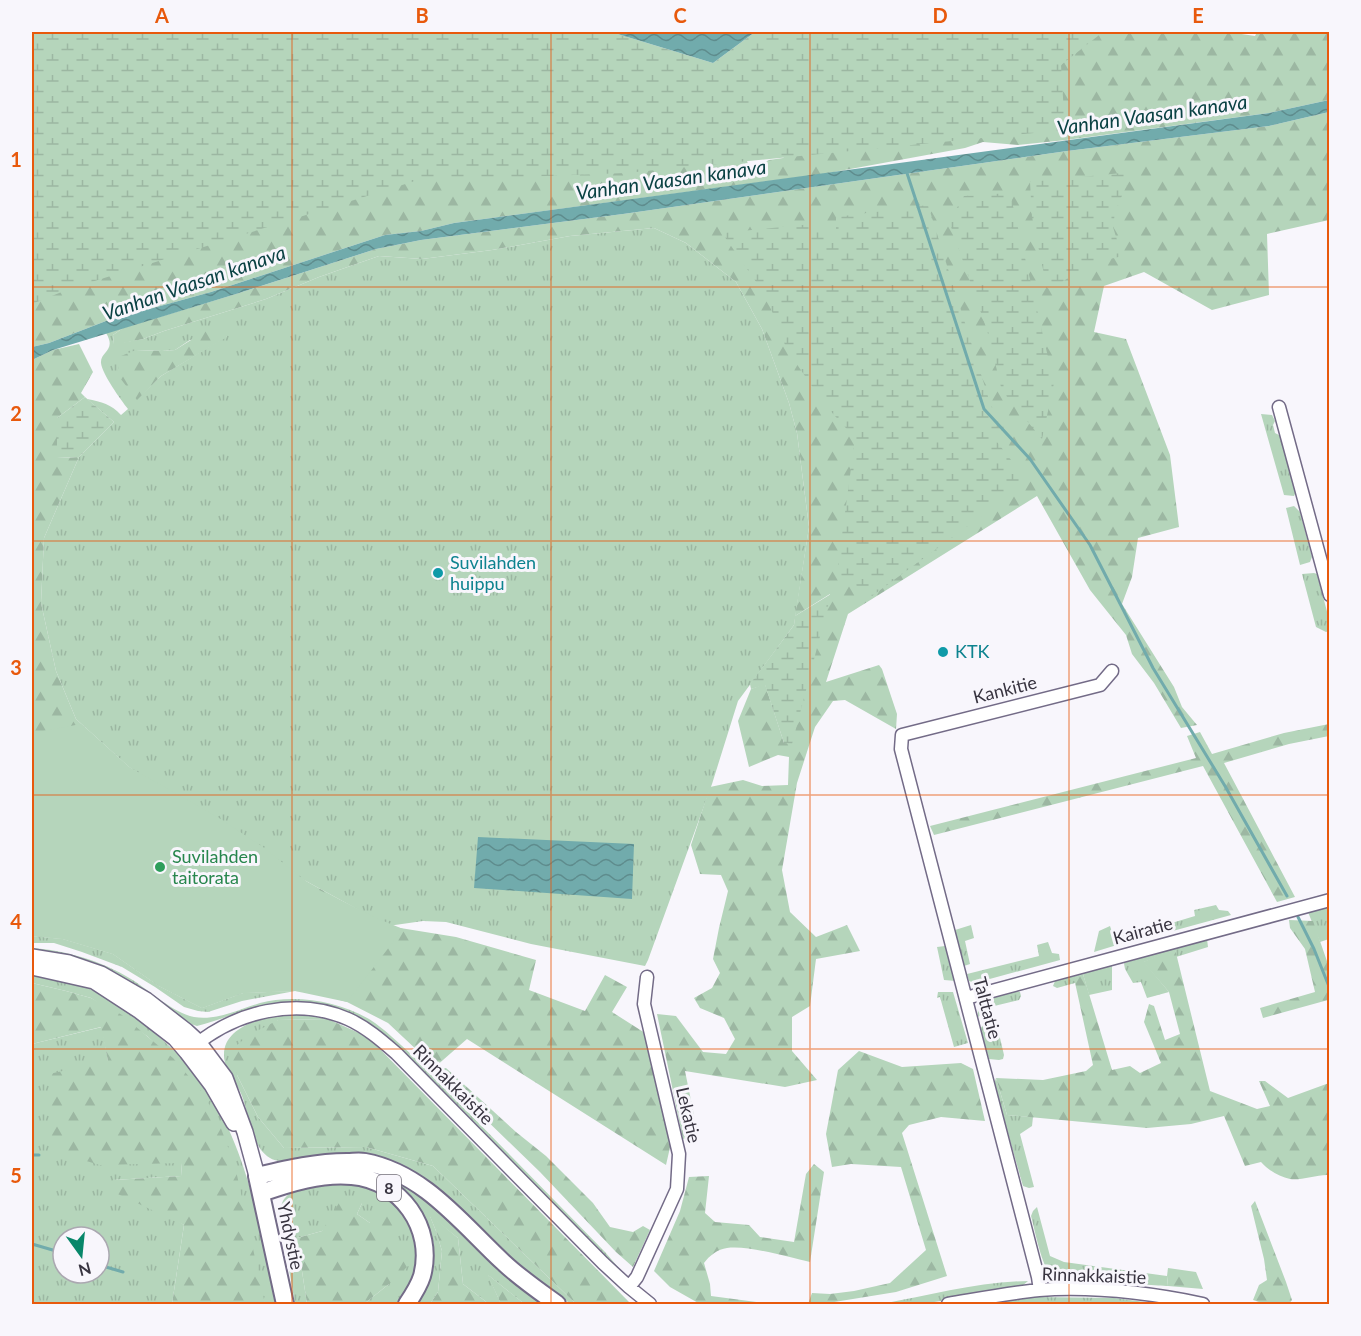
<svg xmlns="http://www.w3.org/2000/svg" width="1361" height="1336" font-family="Lato,sans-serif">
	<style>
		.grass { fill: url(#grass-tufts); fill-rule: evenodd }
		.forest { fill: url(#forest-firs) }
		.wetland { fill: url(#wetland-marsh) }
		.pitch { fill: #b5d5bb }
		.water { fill: url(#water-waves) }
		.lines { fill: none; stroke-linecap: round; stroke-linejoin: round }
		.stream { stroke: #71abac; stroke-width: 3 }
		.minor-casing { stroke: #736b87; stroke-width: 15 }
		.major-casing { stroke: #736b87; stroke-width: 18 }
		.highway-casing { stroke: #736b87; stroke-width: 20 }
		.minor { stroke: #fff; stroke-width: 12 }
		.major { stroke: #fff; stroke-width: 15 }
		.highway { stroke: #fff; stroke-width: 16 }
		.grid { fill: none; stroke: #e8590c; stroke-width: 1.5; stroke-opacity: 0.55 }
		.culture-dot { fill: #0f9aa8; stroke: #f8f6fc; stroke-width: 2 }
		.leisure-dot { fill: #2e9e5b; stroke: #f8f6fc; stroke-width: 2 }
		.labels { text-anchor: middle; stroke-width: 6; stroke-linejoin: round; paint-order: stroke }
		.shield { fill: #f8f6fc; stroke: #726e78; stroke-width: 1.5 }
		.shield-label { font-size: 16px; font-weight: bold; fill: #383440 }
		.culture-label { font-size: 18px; fill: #0d838f; stroke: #f8f6fc; text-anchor: start }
		.street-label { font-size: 18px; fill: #383440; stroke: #f8f6fc }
		.leisure-label { font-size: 18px; fill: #27864d; stroke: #f8f6fc; text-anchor: start }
		.water-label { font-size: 20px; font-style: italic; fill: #0b4244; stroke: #f8f6fc }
		.neatline { fill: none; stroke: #e8590c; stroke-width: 2 }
		.grid-label { font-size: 20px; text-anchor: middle; font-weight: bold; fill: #e8590c }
	</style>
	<defs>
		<pattern id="grass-tufts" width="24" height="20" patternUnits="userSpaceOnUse" patternTransform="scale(1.5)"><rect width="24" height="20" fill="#b5d5bb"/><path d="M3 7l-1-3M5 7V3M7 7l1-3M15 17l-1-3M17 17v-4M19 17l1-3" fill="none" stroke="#9cb7a2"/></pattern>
		<pattern id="forest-firs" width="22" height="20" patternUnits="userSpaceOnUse" patternTransform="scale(1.5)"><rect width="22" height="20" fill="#b5d5bb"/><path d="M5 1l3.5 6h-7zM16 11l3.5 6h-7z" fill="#9cb7a2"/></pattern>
		<pattern id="wetland-marsh" width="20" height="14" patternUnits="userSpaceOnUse" patternTransform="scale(1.5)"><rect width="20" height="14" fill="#b5d5bb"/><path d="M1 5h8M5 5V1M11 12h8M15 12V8" fill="none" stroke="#9cb7a2"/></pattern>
		<pattern id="water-waves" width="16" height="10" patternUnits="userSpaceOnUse" patternTransform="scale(1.5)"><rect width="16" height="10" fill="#71abac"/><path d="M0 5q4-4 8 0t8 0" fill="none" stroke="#5e8c8d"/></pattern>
	</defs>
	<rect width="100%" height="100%" fill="#f8f6fc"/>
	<path class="grass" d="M654,228L686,243L736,282L762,329L789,403L797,433L809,527L794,625L738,701L712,784L648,960L645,966L531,944L446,922L423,921L388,926L262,857L129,767L76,719L56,671L41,603L44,538L79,457L114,422L87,399C102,402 111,404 121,415L128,409C121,400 102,374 101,363C100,351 117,351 106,333L123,328L113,335L114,344L143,339L164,331L266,299L319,277L379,256L422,259L492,250L570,236ZM227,336L161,376L137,399L136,350L162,351L175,350L190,340Z
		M1261,414L1272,415L1275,421L1273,425L1275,433L1281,436L1296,492L1294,496L1284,495Z
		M1294,506L1300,512L1312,557L1310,562L1300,565L1286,508Z
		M1314,573L1317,574L1329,619V631L1326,632L1316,627L1302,574Z
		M1216,905L1219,910L1228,911L1231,915L1169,932L1165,925L1195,916L1194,910Z
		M1329,906V939L1320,942L1308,912Z
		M971,925L974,938L965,941L970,964L964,966L955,930Z
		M1110,926L1112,932L1116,937L1115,942L1117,945L1094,952L1099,931Z
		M32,936L63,939L113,954L159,986L202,1008L243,993L295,991L242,1001L208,1012L198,1011L184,1007L155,987L122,967L82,952L54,943H32Z
		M1207,939L1208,947L1176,957L1175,950L1144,962L1169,992L1147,998L1141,982L1133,983L1125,969L1124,963Z
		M1048,942L1052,953L1059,954L1060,960L975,983L969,981L967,974L1039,956L1037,945Z
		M945,946L948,952L956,981L944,980L937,947Z
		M32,948C65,950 102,961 131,979C150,991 172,1012 194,1017C216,1021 240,1009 260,1003C296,993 345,1002 375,1023C390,1034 403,1047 416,1059L605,1252L624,1274L613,1265L411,1060C365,1016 320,991 254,1008C235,1013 217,1021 197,1026L188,1023L32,951Z
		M1112,965V990L1089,995L1083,974L1075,978V983L1057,988L1053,986L1055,981Z
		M32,970C60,976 101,991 124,1008C133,1014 141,1022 149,1028C169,1045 189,1063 203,1084C247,1146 262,1232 275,1304H265L162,1050L147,1036L91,998L66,991L32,983Z
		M1015,990L1020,992L1021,996L1019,1000L990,1007L978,1017C975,995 999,994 1015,990Z
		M938,992H953L968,1043L954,1047L940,997L937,998Z
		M294,1013L328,1019L278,1020L237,1075L258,1117L284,1148L366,1147L433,1166L576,1304H571L544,1286L415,1177L279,1161C276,1160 273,1160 270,1158C251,1147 249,1114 242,1096C238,1084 228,1075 225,1063C216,1025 268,1016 294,1013Z
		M996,1021L1004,1055L1003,1059L999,1060L989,1059L980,1029L983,1025Z
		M102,1027L108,1061L182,1163L181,1176L113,1180L184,1225L172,1304H32V1044ZM63,1237H99V1273H63Z
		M996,1078L1007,1115L1033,1117L1032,1126L1020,1134L1034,1187L1029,1188L1023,1186L994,1084Z
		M321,1168H370L412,1186L549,1304H522V1302L488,1275L501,1304H489L463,1284L458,1238L430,1216L436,1231L442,1251L438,1292L430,1304H415L419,1301L432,1267L434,1244L421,1211L397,1186Z
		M348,1181L380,1191L402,1208L413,1226L418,1266L411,1288L399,1304H364L389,1284L370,1223L357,1214L362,1203L322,1231L297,1238L307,1304H295L279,1211C281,1207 282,1201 285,1198C299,1181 328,1183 348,1181Z
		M1037,1207L1050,1256L1064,1262L1167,1276L1168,1286C1151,1285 1057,1281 1050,1273C1041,1264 1035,1230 1031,1216L1033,1211Z
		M1028,1281L1022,1286L1007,1291L921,1304H882C930,1295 979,1282 1028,1281Z
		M1037,1297L1114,1298L1161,1304H977Z"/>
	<path class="forest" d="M1023,32H1228L1255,36L1257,32H1329V100L1269,113L1066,140L1018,145L983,142L965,148L823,174L454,223L421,231L385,235L211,292L106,321L49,343L32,347V175L223,193L751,149L747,162L753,168L769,160L783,158L794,148Z
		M1329,112V220L1267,234L1269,295L1212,310L1144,272L1104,286L1094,332L1126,339L1170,455L1179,527L1138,538L1132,577L1122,604L1174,687L1182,707L1197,725L1181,728L1154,683L1132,654L1126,635L1090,590L1037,496L848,614L826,682L879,665L882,669L897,714L896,729L845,700L833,701L815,727L797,783L782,870L790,912L816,937L847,925L860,951L816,959L810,1006L792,1017V1051L817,1080L785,1087L685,1071L698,1135L683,1139L657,1014L676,1016L703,1052L726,1054L735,1039L724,1018L700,1008L694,998L712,988L720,973L713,959L719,928L728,891L721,875L700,874L691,845L710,787L743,780L762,786L788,785L789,757L778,755L749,767L738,721L751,689L765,684L784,743L830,594L795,616L809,527L797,433L789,403L762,329L736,282L686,243L654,228L570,236L492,250L422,259L379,256L319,277L266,299L164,331L143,339L114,345L113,335L123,328L236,294L376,249L421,240L623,214L1067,151L1269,126Z
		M207,330H222L227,337L161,376L137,400L117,374L121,356L136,350L162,351L175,350Z
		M79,344L93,372L81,393L85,397L57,418V458L79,457L44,538L41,603L56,671L76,719L129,767L262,857L388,926L456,937L536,960L529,990L585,1011L605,975L627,987L612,1012L645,1033L671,1143L666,1165L467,1039L435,1067L388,1023L347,1002L312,992L295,991L243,993L202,1008L159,986L113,954L63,939L32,936V360L53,350Z
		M1329,724V736L1289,744L1224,763L1295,897L1277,902L1203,766L934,835L930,826L1196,758L1187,736L1200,732L1212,754L1284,733Z
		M1289,920L1313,921L1329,967V1004L1328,1000L1263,1018L1260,1008L1315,992L1305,949L1290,928Z
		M1147,928L1149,936L1117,945L1115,942L1116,937Z
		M1175,949L1210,1091L1257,1109L1270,1106L1259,1081H1265L1288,1098L1329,1083V1175C1318,1174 1300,1181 1290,1179C1279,1177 1268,1170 1261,1162L1245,1166L1224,1116L1191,1124L1147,1128L1007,1115L996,1078L1043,1080L1086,1071L1093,1065L1074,978L1083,974L1112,1070L1130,1066L1140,1073L1161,1063L1144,1022L1149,1004L1154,1006L1165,1040L1180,1034L1169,992L1143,962Z
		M32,983L66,991L91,998L122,1015L173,1058L203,1093L219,1123L235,1166L265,1304H172L184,1225L107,1189L113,1180L181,1176L182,1163L100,1165L52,1151L49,1074L108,1061L101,1027L32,1044Z
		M328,1019L368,1037L629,1302L634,1304H576L433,1166L366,1147L284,1148L258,1117L237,1075L230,1051L249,1035L278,1020Z
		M859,1051L902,1067L961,1063L973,1069L985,1121L941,1117L909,1125L902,1133L947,1276L896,1292L822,1304H808L812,1293L830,1294L854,1291L890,1283L926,1250L901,1167L851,1164L832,1167L826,1134L838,1070Z
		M446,1068L516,1132L546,1156L593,1203L610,1227L633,1232L643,1226L650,1230L633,1267L616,1252L540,1172L447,1082L437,1069Z
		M814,1164L824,1172L810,1262C788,1257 748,1245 727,1248C718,1249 709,1256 704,1263L710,1284L711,1296L771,1304H700L670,1287L654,1271L680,1211L689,1177L709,1176L705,1213L715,1222L749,1225L760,1237L794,1242L806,1174Z
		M342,1198L362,1203L357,1214L370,1223L388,1213L399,1225L389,1230L406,1250L408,1266L389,1284L364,1304H307L297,1238L322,1231Z
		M1255,1201L1286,1282L1292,1300L1289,1304H1265L1253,1300L1259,1285L1267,1280L1264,1259L1251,1206Z
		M429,1214L458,1238L463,1284L489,1304H430L438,1292L442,1251L436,1231Z
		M1168,1268L1196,1272L1203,1289L1168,1286L1167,1276Z
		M487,1274L522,1302V1304H501Z"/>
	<path class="wetland" d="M32,32H611L713,63L755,32H1103L1061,65L1065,130L626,173L415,181L69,289L32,304Z
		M1132,172L1115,212L1113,227L1122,256L1088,265L1056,286L1047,288L1032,217L1030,182Z
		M1010,193L1054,383L1042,439L1002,391L987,330L949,221L964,196Z
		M928,205L991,406L1008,424L994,438L1028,482L872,596L837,573L855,438L825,405L787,350L766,296L722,233L812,224L821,227L836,235V217Z
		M85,397L114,422L79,457L57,458V418Z
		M831,594L792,744L784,743L765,685L751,689L750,684L794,625L795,616Z"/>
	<path class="pitch" d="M81,724L129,767L219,818L263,847L313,887L381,920L403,929L347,1002L295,991L243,993L202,1008L159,986L113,954L63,939L32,936V733Z"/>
	<path class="water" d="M611,32H755L713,63Z
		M1329,100V112L1269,126L1067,151L623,214L421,240L376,249L236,294L53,350L32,360V347L49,343L106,321L211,292L385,235L421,231L454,223L1269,113Z
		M478,837L634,844L632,899L474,888Z"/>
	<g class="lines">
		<path class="stream" d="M906,170L984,409L1030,459L1090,545L1153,668L1225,786L1287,896
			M1298,917L1314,949L1330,989
			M32,1155H39
			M32,1244L63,1253
			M99,1265L123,1272"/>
		<defs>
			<path id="minor" d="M1279,407L1330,595
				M966,998L1330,900
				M193,1047C235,1012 296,996 348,1019C366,1027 382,1041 397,1054L603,1263L629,1287L650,1304
				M629,1287L637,1277L677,1189L679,1154L644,1004L647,977
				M1040,1290L1038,1277L901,749L902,735L1100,685L1112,671
				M948,1304C978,1299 1009,1293 1039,1290C1093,1286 1150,1293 1203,1304"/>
			<path id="major" d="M32,957L69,963L101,974L146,1000L186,1031L198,1042L225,1078L245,1132L257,1176
				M32,967L94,981L140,1011L175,1038L187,1052L212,1085L234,1123"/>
			<path id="highway" d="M261,1193C290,1183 321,1173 352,1176C400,1180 435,1228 422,1276C419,1286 413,1295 407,1304
				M285,1304L257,1176C287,1169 316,1162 347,1162C353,1162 359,1161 365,1162C424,1173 462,1224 503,1262C520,1278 539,1291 557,1304"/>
		</defs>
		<use href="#minor" class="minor-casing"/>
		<use href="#major" class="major-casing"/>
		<use href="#highway" class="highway-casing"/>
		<use href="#minor" class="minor"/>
		<use href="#major" class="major"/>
		<use href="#highway" class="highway"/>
	</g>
	<path class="grid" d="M292,32V1304M551,32V1304M810,32V1304M1069,32V1304M32,287H1330M32,541H1330M32,795H1330M32,1049H1330"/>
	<g class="culture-dot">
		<circle cx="438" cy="573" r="6"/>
		<circle cx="943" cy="652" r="6"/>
	</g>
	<circle class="leisure-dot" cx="160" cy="867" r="6"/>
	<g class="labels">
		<rect class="shield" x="377" y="1175" width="24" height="26" rx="4.5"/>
		<g class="shield-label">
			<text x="389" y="1194">8</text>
		</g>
		<g class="culture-label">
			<text x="450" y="569">Suvilahden<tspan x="450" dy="21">huippu</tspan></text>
			<text x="955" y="658">KTK</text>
		</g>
		<g class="street-label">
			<text transform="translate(1005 690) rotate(-14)" y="6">Kankitie</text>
			<text transform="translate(1143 931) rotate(-15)" y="6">Kairatie</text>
			<text transform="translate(987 1008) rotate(75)" y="6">Talttatie</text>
			<text transform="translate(453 1085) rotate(45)" y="6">Rinnakkaistie</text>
			<text transform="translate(688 1115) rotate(77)" y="6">Lekatie</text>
			<text transform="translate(290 1236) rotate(78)" y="6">Yhdystie</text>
			<text transform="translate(1094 1276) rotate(2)" y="6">Rinnakkaistie</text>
		</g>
		<g class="leisure-label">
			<text x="172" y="863">Suvilahden<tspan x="172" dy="21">taitorata</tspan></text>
		</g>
		<g class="water-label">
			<text transform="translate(1152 115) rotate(-8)" y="7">Vanhan Vaasan kanava</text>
			<text transform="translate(671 180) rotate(-8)" y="7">Vanhan Vaasan kanava</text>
			<text transform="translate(194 283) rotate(-19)" y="7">Vanhan Vaasan kanava</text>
		</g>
	</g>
	<rect width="1361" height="1336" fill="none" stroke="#f8f6fc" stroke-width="66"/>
	<g transform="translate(81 1255) rotate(165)"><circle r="28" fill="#f8f6fc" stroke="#aba8b1" stroke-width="1.5"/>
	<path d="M0-4.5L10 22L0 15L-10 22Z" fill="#08876a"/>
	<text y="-9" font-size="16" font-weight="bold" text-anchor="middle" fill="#383440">N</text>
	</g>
	<rect x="33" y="33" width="1295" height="1270" class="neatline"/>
	<g class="grid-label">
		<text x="162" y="23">A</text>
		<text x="422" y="23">B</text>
		<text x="680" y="23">C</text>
		<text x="940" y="23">D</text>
		<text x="1198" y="23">E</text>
		<text x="16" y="167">1</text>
		<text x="16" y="421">2</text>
		<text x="16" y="675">3</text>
		<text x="16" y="929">4</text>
		<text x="16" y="1183">5</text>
	</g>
</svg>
